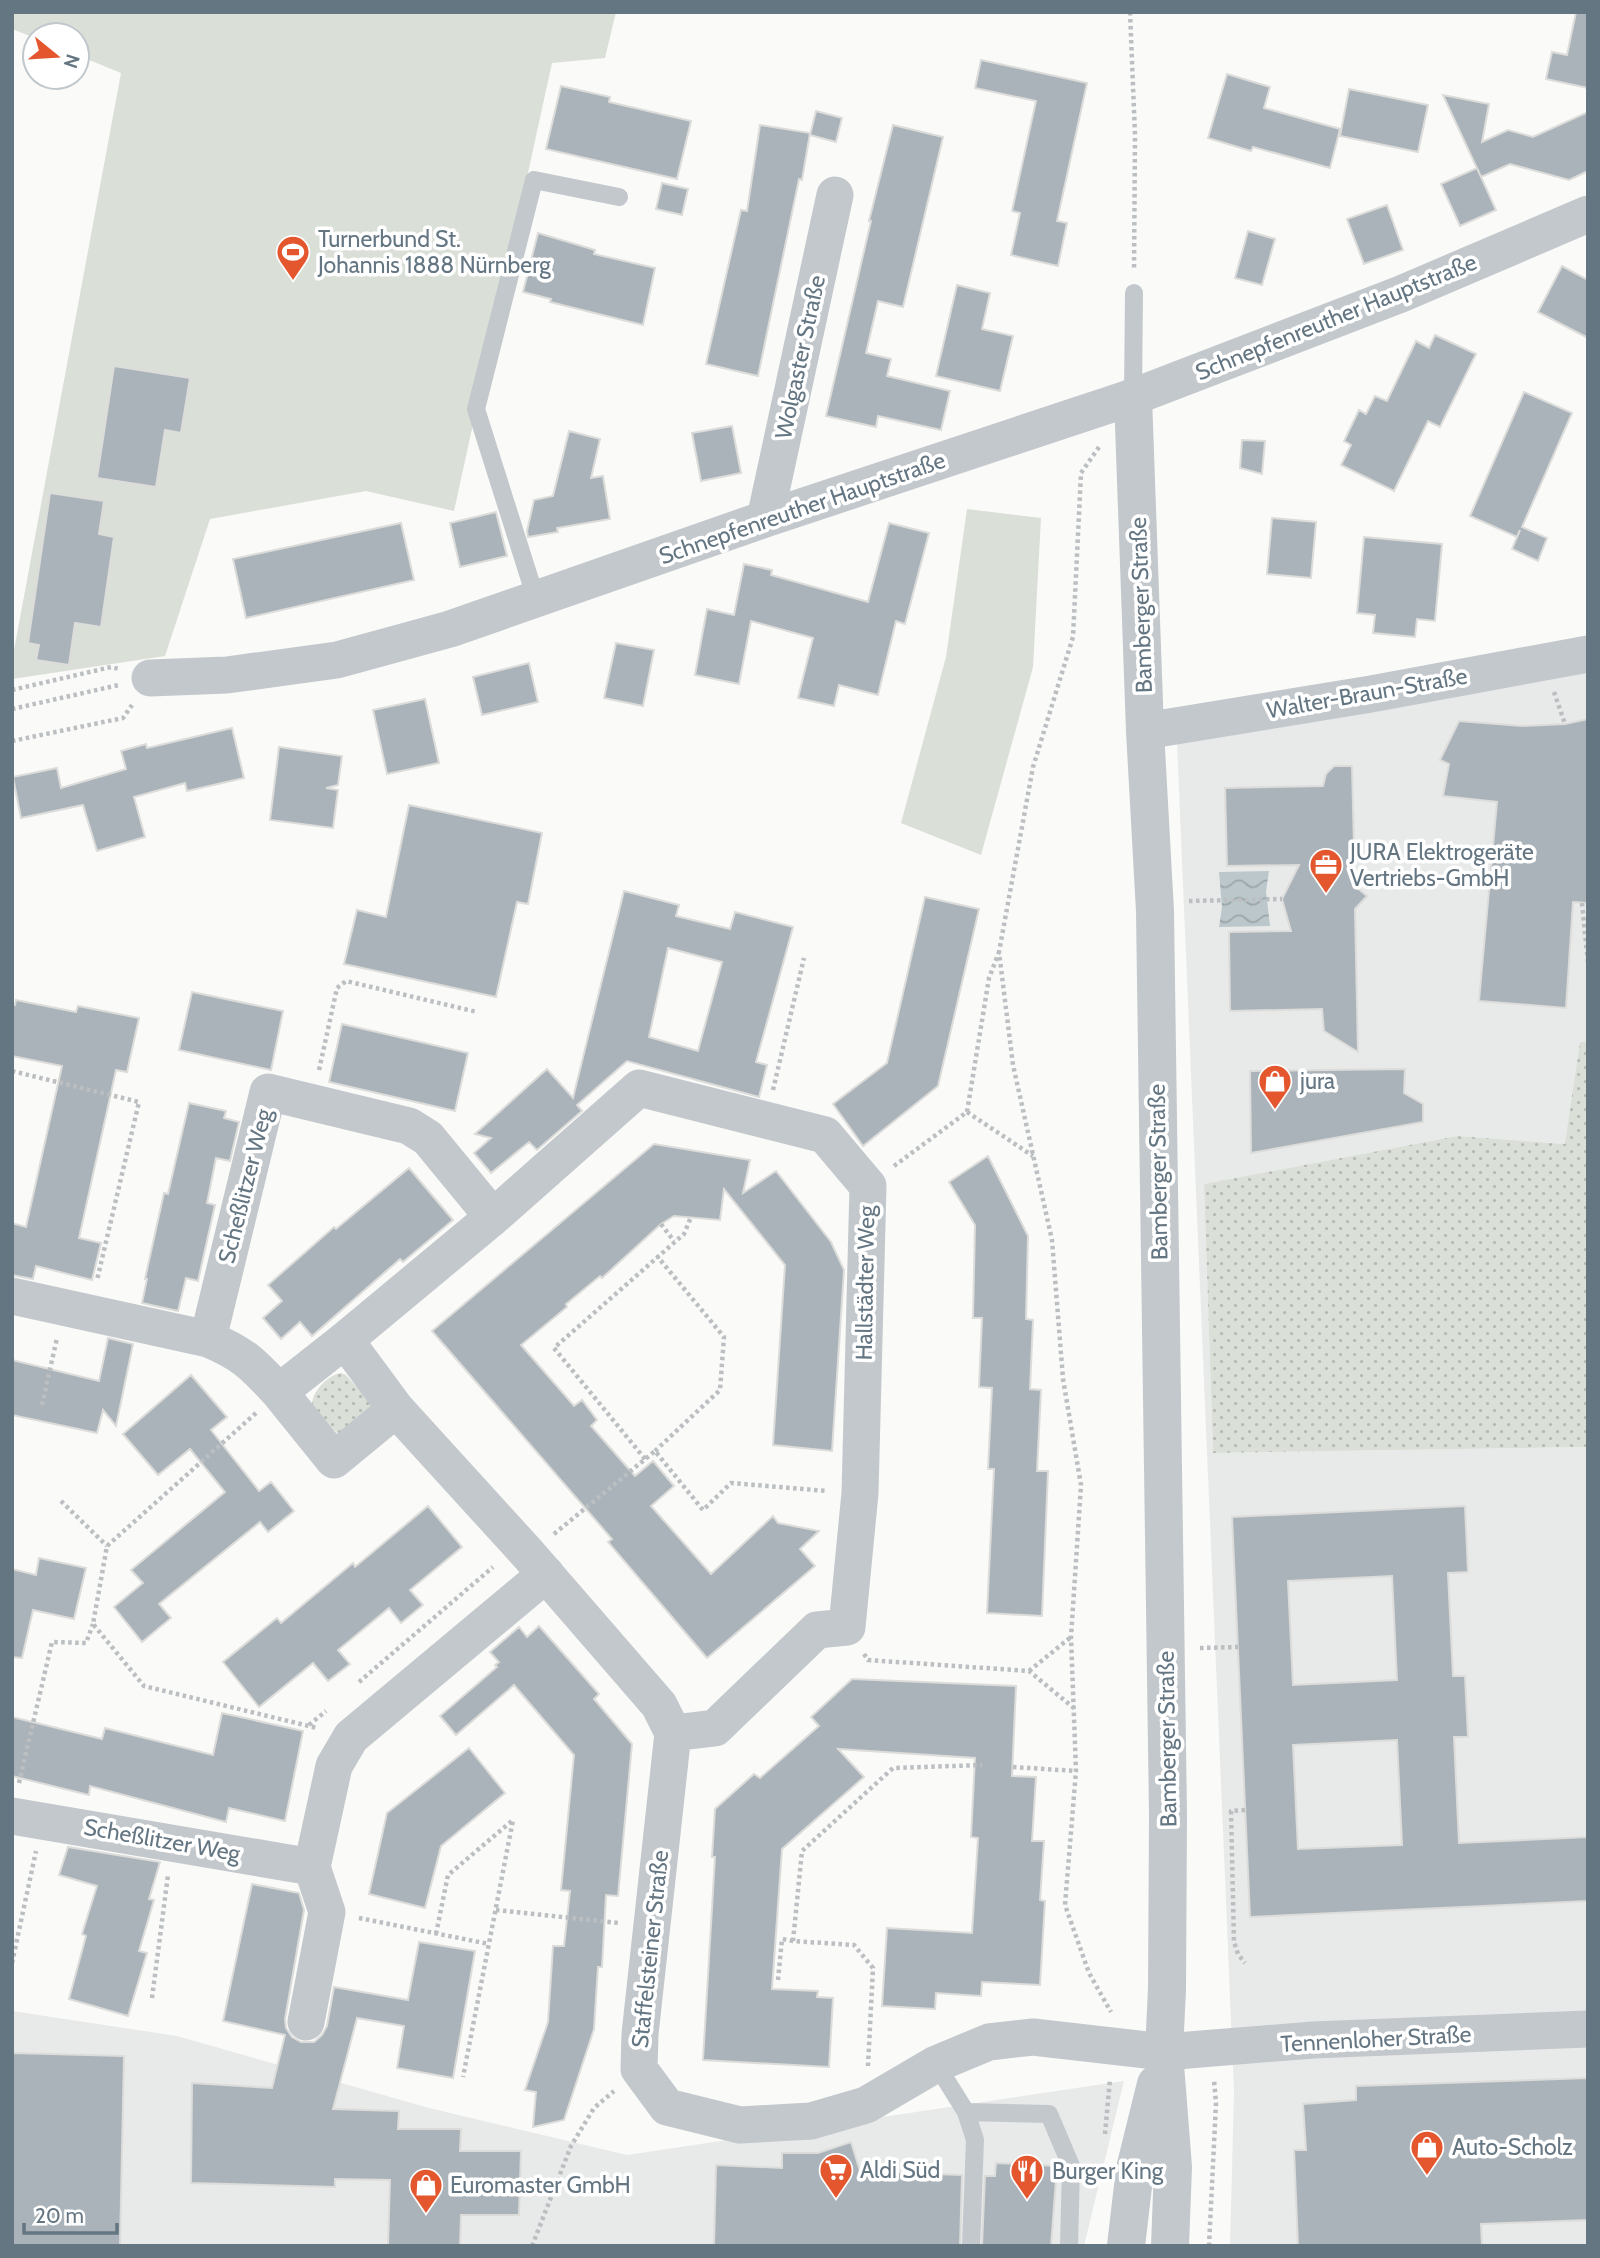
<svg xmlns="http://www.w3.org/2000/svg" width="1600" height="2258" font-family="Cabin,sans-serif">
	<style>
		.built { fill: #e8e9e9 }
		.grass { fill: url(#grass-dots) }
		.green { fill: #dadfd7 }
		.water { fill: url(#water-waves) }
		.building { fill: #aab3b9; stroke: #dcdcda; stroke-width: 2; fill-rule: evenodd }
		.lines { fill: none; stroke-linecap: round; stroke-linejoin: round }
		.path { stroke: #bbbfc2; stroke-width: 4.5; stroke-dasharray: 3.5 3.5; stroke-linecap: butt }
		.service { stroke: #c3c8cc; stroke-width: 18 }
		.minor { stroke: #c3c8cc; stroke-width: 37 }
		.tertiary { stroke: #c3c8cc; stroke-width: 38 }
		.labels { text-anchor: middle; stroke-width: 7; stroke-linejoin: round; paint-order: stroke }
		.poi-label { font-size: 23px; fill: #657683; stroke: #fff; text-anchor: start }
		.street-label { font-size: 23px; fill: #657683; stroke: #fff }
	</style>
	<defs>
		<pattern id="grass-dots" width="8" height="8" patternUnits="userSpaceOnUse" patternTransform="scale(1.75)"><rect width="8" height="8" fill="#dadfd7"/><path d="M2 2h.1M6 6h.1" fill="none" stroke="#b4b9b4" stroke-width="1.8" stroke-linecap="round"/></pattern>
		<pattern id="water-waves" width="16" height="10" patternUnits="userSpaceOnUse" patternTransform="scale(1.75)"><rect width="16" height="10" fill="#bbc7cb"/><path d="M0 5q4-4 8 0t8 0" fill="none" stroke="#9ca6aa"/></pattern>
	</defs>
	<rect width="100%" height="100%" fill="#fafaf8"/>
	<path class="built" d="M1588,641V1042H1580L1566,1144L1457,1136L1204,1184L1213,1453L1588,1447V2246H1230L1234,2091L1176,719Z
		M12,2011L177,2036L429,2108L627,2155L1124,2081L1084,2246H12Z"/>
	<path class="grass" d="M1580,1042H1588V1447L1213,1453L1204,1184L1457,1136L1565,1144Z
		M341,1373L346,1375L370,1402L373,1409L338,1434L312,1406C311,1392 328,1375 341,1373Z"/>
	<path class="green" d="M12,12H616L605,58L552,63L454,511L366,491L210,519L165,656L12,679V661L121,73L77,55V35H35V38L12,29Z
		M967,509L1041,518L1033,667L981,855L901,823L946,657Z"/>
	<path class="water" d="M1269,871L1266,891L1270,926L1219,927L1222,907L1219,872Z"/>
	<path class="building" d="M1576,12H1588V88L1546,79L1552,52L1567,55Z
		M981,60L1087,83L1057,221L1067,223L1058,266L1011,255L1020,213L1012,211L1036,101L975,88Z
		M1227,74L1270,87L1264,108L1340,129L1330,168L1253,147L1251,151L1208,138Z
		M561,86L610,97L609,102L691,121L677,179L546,149Z
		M1349,89L1428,105L1418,152L1340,136Z
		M1443,95L1489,104L1482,142L1508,130L1533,137L1588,112V171L1569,180L1510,164L1481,177Z
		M816,111L842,118L836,142L810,135Z
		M760,125L810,133L802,180L799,179L758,376L706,364L741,210L747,211Z
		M893,125L943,137L903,307L878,301L866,353L891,359L887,376L950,391L941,430L878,416L876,427L826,416L871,221H869Z
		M1477,168L1496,210L1460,226L1441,184Z
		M662,183L688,189L682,215L656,209Z
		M1387,205L1403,250L1364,264L1347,219Z
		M1248,231L1275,239L1262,285L1235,278Z
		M538,233L595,250L594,254L655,268L643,325L550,302L551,299L523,292Z
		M1562,266L1588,280V338L1538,312Z
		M957,285L990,293L982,329L1013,336L1000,391L936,376Z
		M1435,335L1476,354L1440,427L1428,421L1394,491L1341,465L1351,445L1344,441L1359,410L1366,414L1375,396L1387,401L1416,341L1429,348Z
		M114,366L190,378L181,433L165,430L156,487L97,478Z
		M1524,392L1572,413L1522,527L1547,538L1538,561L1512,549L1520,530L1517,537L1470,516Z
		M732,426L741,473L701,481L692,433Z
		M569,431L600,439L591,478L603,476L610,519L557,528L558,532L528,537L527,531L534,500L553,496Z
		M1242,440L1265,441L1262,474L1240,468Z
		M50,493L104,501L99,534L114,537L101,627L75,623L69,665L36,660L39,645L28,643Z
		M496,512L507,556L460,567L450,523Z
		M1272,518L1316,522L1311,578L1267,574Z
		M401,523L414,580L246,618L233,559Z
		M889,523L929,533L905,624L896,621L878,695L839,685L834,706L798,698L813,638L751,621L739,684L695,675L707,609L734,615L744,564L772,570L771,575L868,602Z
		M1364,537L1442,544L1435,621L1417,619L1415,637L1373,633L1375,615L1357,613Z
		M616,643L654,650L643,706L604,698Z
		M529,663L538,702L482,715L473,677Z
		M425,699L439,763L387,774L373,710Z
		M1588,719V903L1573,902L1566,1008L1479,1001L1497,802L1443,796L1449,764L1440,760L1459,721L1522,726L1565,724Z
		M232,728L244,778L187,791L185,783L134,797L145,837L97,851L83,805L21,818L13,777L57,768L61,788L126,769L121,751L146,744L147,748Z
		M279,747L342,756L338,785L326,788L338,790L333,828L270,820Z
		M1334,766H1352L1355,886L1367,896L1355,909L1358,1052L1324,1031L1322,1009L1230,1011L1229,932L1291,931L1282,899L1299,865L1227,866L1225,788L1323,786L1326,774Z
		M409,805L542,833L528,904L517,902L496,997L344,964L357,910L386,917Z
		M624,891L679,905L676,916L730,929L735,912L793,927L756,1062L767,1065L759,1097L627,1061L577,1105L582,1111L537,1150L529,1142L491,1173L474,1153L491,1138L475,1134L547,1069L573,1098ZM668,948L722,962L698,1051L649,1037Z
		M925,897L979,909L938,1086L863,1146L833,1104L887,1063Z
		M192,992L283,1011L271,1070L179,1050Z
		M16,1000L76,1012L78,1006L139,1018L127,1072L116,1070L79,1238L101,1243L92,1280L36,1266L33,1279L12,1275V1223L26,1227L62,1066L12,1056V1004L15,1005Z
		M342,1024L468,1053L455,1111L329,1082Z
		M1405,1069L1404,1093L1423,1104V1122L1251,1153L1250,1071Z
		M189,1103L226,1111L224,1118L239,1122L230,1161L216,1158L207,1203L215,1205L198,1281L186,1278L178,1311L142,1303L147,1279H145L164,1193L168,1194Z
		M654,1144L750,1160L743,1193L776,1171L831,1242L844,1270L832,1451L773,1445L785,1265L724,1189L720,1220L674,1216L661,1224L602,1278L600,1276L566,1304L567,1307L521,1345L574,1406L582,1400L597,1420L591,1426L635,1476L653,1461L674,1486L651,1506L711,1574L773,1516L778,1523L819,1531L800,1549L815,1566L707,1658L608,1542L612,1539L432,1331Z
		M988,1156L1028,1236L1026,1319L1033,1320L1030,1389L1041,1390L1037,1471H1048L1042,1616L987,1613L994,1469H988L992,1388L979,1387L982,1318H973L975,1225L949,1182Z
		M409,1168L453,1220L403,1262L400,1259L312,1336L300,1322L281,1339L263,1318L282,1301L268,1285L334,1227L336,1229Z
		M108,1338L133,1344L116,1426L103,1410L97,1433L12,1415V1360L99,1381Z
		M191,1375L227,1417L211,1430L259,1491L271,1482L294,1511L268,1532L260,1522L159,1604L171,1618L142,1642L114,1607L143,1583L131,1570L225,1492L190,1449L158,1475L123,1434Z
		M428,1506L462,1547L410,1590L423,1605L401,1623L389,1608L338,1650L350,1664L328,1681L313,1663L259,1707L223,1662L277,1618L281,1623L353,1563L355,1567Z
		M1465,1506L1468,1572L1448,1573L1453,1676H1465L1468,1737H1454L1459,1843L1588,1837V1901L1250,1917L1232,1517ZM1392,1576L1397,1680L1293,1685L1288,1581ZM1397,1740L1402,1845L1298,1849L1293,1745Z
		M39,1558L86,1568L74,1619L33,1610L22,1658L12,1657V1569L36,1575Z
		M539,1626L599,1694L594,1699L632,1744L618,1896L606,1895L602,1967H598L594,2029L564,2120L533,2127L536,2092L525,2090L548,2022L553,1946H564L570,1891L561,1890L574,1755L514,1685L456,1735L440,1716L497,1667L495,1665L499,1662L490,1652L519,1627L527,1637Z
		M852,1679L1016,1686L1012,1776L1036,1777L1032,1841H1044L1040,1900L1045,1901L1040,1985L982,1982L981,1996L936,1993L935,2009L882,2006L887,1928L972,1933L978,1838L971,1837L975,1758L838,1749L864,1777L782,1849L772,1989L818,1991L817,1997L833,1998L829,2067L703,2060L715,1857H712L715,1809L754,1774L760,1778L819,1726L811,1717Z
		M222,1713L303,1731L285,1821L229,1808L226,1822L90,1786L89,1795L12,1776V1717L102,1739L105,1728L213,1755Z
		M469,1748L505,1793L441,1846L425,1908L369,1894L387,1813Z
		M68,1847L160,1862L149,1899L154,1900L139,1951L147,1953L128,2016L69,1999L86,1936L82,1934L97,1886L59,1875Z
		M252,1884L299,1893L304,1910L285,2019L286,2028L292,2037L301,2042H314L322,2035L327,2026L334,1987L408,2000L419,1942L475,1951L453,2078L397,2068L404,2026L357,2018L333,2109L399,2111L398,2129H461L460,2151H521L519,2215H461L460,2246H388L390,2180L335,2179V2187L191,2183L192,2083L272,2088L285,2035L223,2021Z
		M12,2053L124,2056L120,2246H12Z
		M1588,2078V2220L1481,2224L1482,2246H1298L1294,2150H1306L1303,2104L1356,2100V2086Z
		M851,2142L860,2171L962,2175L960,2246H714L716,2165L782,2168V2153H818Z
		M996,2163L1057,2166L1051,2246H982L985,2176H995Z"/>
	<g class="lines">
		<path class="path" d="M1130,12L1135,135L1134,270
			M1099,447L1081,473L1073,637L1033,767L999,952L1013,1065L1052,1240L1063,1379L1081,1485L1071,1637L1076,1771L1065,1905L1089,1973L1111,2012
			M12,690L111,667L119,669
			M1554,692L1565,724
			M12,709L119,685
			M12,741L123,718L132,705
			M1189,901L1282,899
			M1582,903L1588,963
			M319,1070L337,988L346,981L477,1012
			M12,1071L139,1102L97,1280
			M773,1090L804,958
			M967,1112L1033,1156
			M894,1166L967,1112L989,978L999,952
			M661,1224L674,1241
			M42,1405L57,1338
			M256,1413L107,1546L93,1624L144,1686L317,1728
			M655,1451L720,1390L724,1337L657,1256
			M645,1459L554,1348L684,1234L691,1217
			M61,1501L107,1546
			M554,1534L655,1451L703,1510L731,1483L827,1491
			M1200,1648L1238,1647
			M864,1654L868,1660L1029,1671L1075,1709
			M1029,1671L1071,1637
			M359,1682L493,1567
			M309,1725L326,1711
			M1013,1767L1076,1771
			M19,1783L52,1642L86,1643L93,1624
			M1245,1810L1231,1811L1234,1942L1238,1954L1245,1963
			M496,1910L619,1923
			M359,1918L489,1944
			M436,1934L448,1875L513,1820L463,2077
			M12,1963L36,1851
			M778,1980L782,1939L793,1941
			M152,1998L168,1875
			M868,2066L873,1968L854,1945L793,1941L802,1851L893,1768L982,1765
			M1105,2134L1110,2079
			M532,2246L571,2146L594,2108L614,2091
			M1209,2246L1216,2103L1214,2080"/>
		<path class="service" d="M1133,397L1134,293
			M536,599L476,409L534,180L619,197
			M936,2064L966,2112L975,2140L971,2246
			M966,2112L1049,2114L1071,2166L1069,2246"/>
		<path class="minor" d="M765,519L835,195
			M150,678L227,675L337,660L450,629L765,519L1133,397L1401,294L1588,214
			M1145,731L1371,694L1588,654
			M12,1296L208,1339C244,1354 253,1364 279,1392
			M208,1339L268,1092L409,1126L428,1138L493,1217
			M345,1340L493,1217L639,1088L825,1135L868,1186L860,1493L847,1627L817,1630L715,1728L673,1733
			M396,1409L334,1460L279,1392L345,1340L396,1409L529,1555L659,1705L673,1733L640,2034L639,2069L667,2107L740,2125L811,2121L866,2105L936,2064L989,2042L1033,2037L1164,2052L1313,2040L1588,2029
			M12,1816L312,1867L334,1766L351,1737L546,1574
			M306,2022L327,1912L312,1867"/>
		<path class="tertiary" d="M1133,397L1145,731L1155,911L1168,1815L1167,1989L1164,2052L1173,2167L1170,2246
			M1126,2246L1135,2169L1156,2084"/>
	</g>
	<defs>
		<symbol id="stadium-pin" viewBox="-11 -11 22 30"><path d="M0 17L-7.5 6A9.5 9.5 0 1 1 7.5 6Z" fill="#e4572e" stroke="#fff"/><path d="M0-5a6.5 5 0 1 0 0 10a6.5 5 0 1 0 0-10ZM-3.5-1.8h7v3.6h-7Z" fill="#fff"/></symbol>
		<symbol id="office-pin" viewBox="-11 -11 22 30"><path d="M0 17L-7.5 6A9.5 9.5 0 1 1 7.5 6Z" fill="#e4572e" stroke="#fff"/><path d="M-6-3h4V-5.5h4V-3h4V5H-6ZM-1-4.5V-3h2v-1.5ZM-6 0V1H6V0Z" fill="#fff"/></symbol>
		<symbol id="shop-pin" viewBox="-11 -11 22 30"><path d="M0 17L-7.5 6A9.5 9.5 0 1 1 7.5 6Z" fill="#e4572e" stroke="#fff"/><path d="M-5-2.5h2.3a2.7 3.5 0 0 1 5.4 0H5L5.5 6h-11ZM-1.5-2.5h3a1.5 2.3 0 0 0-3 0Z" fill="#fff"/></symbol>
		<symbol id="supermarket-pin" viewBox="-11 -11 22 30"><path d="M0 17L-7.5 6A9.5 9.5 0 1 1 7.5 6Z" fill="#e4572e" stroke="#fff"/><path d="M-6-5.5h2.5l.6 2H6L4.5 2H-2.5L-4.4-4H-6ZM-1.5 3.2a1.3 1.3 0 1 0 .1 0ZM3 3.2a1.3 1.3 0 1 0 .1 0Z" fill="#fff"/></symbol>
		<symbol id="restaurant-pin" viewBox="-11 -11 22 30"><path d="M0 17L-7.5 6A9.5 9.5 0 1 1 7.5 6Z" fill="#e4572e" stroke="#fff"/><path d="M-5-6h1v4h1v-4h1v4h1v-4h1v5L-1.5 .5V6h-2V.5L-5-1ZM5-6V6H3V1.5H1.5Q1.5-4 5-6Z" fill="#fff"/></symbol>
	</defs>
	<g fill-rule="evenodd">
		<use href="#stadium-pin" x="274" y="233" width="38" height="52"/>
		<use href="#office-pin" x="1307" y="846" width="38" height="52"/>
		<use href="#shop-pin" x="1256" y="1062" width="38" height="52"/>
		<use href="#shop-pin" x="1408" y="2128" width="38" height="52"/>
		<use href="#supermarket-pin" x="817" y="2151" width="38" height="52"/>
		<use href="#restaurant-pin" x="1008" y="2152" width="38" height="52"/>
		<use href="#shop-pin" x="407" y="2166" width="38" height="52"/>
	</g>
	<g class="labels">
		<g class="poi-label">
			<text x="318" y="247">Turnerbund St.<tspan x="318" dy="26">Johannis 1888 Nürnberg</tspan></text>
			<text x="1350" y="860">JURA Elektrogeräte<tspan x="1350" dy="26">Vertriebs-GmbH</tspan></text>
			<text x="1300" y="1089">jura</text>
			<text x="1452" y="2155">Auto-Scholz</text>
			<text x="860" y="2178">Aldi Süd</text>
			<text x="1052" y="2179">Burger King</text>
			<text x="450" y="2193">Euromaster GmbH</text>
		</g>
		<g class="street-label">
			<text transform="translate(1336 317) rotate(-22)" y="8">Schnepfenreuther Hauptstraße</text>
			<text transform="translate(800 357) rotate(-78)" y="8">Wolgaster Straße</text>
			<text transform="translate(802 508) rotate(-19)" y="8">Schnepfenreuther Hauptstraße</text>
			<text transform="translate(1141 605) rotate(-92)" y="8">Bamberger Straße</text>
			<text transform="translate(1367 693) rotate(-10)" y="8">Walter-Braun-Straße</text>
			<text transform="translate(1158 1172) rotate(-91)" y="8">Bamberger Straße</text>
			<text transform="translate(245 1186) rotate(-76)" y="8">Scheßlitzer Weg</text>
			<text transform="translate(865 1283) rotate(-89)" y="8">Hallstädter Weg</text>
			<text transform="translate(1167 1739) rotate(-91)" y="8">Bamberger Straße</text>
			<text transform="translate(162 1840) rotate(10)" y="8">Scheßlitzer Weg</text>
			<text transform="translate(650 1949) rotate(-84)" y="8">Staffelsteiner Straße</text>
			<text transform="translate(1376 2039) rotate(-3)" y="8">Tennenloher Straße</text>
		</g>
	</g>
	<rect width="1600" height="2258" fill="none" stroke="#657683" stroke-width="28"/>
	<g transform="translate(56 56) rotate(108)"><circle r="33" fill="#ffffff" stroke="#c1c8cd" stroke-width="2"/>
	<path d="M0-5L12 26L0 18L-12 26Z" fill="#e4572e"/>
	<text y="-10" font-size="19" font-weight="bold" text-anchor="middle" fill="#657683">N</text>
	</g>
	<path d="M24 2223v10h93v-10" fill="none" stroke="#657683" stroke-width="3.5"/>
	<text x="35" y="2223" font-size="21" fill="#657683" stroke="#ffffff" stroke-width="5" paint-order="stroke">20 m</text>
</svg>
